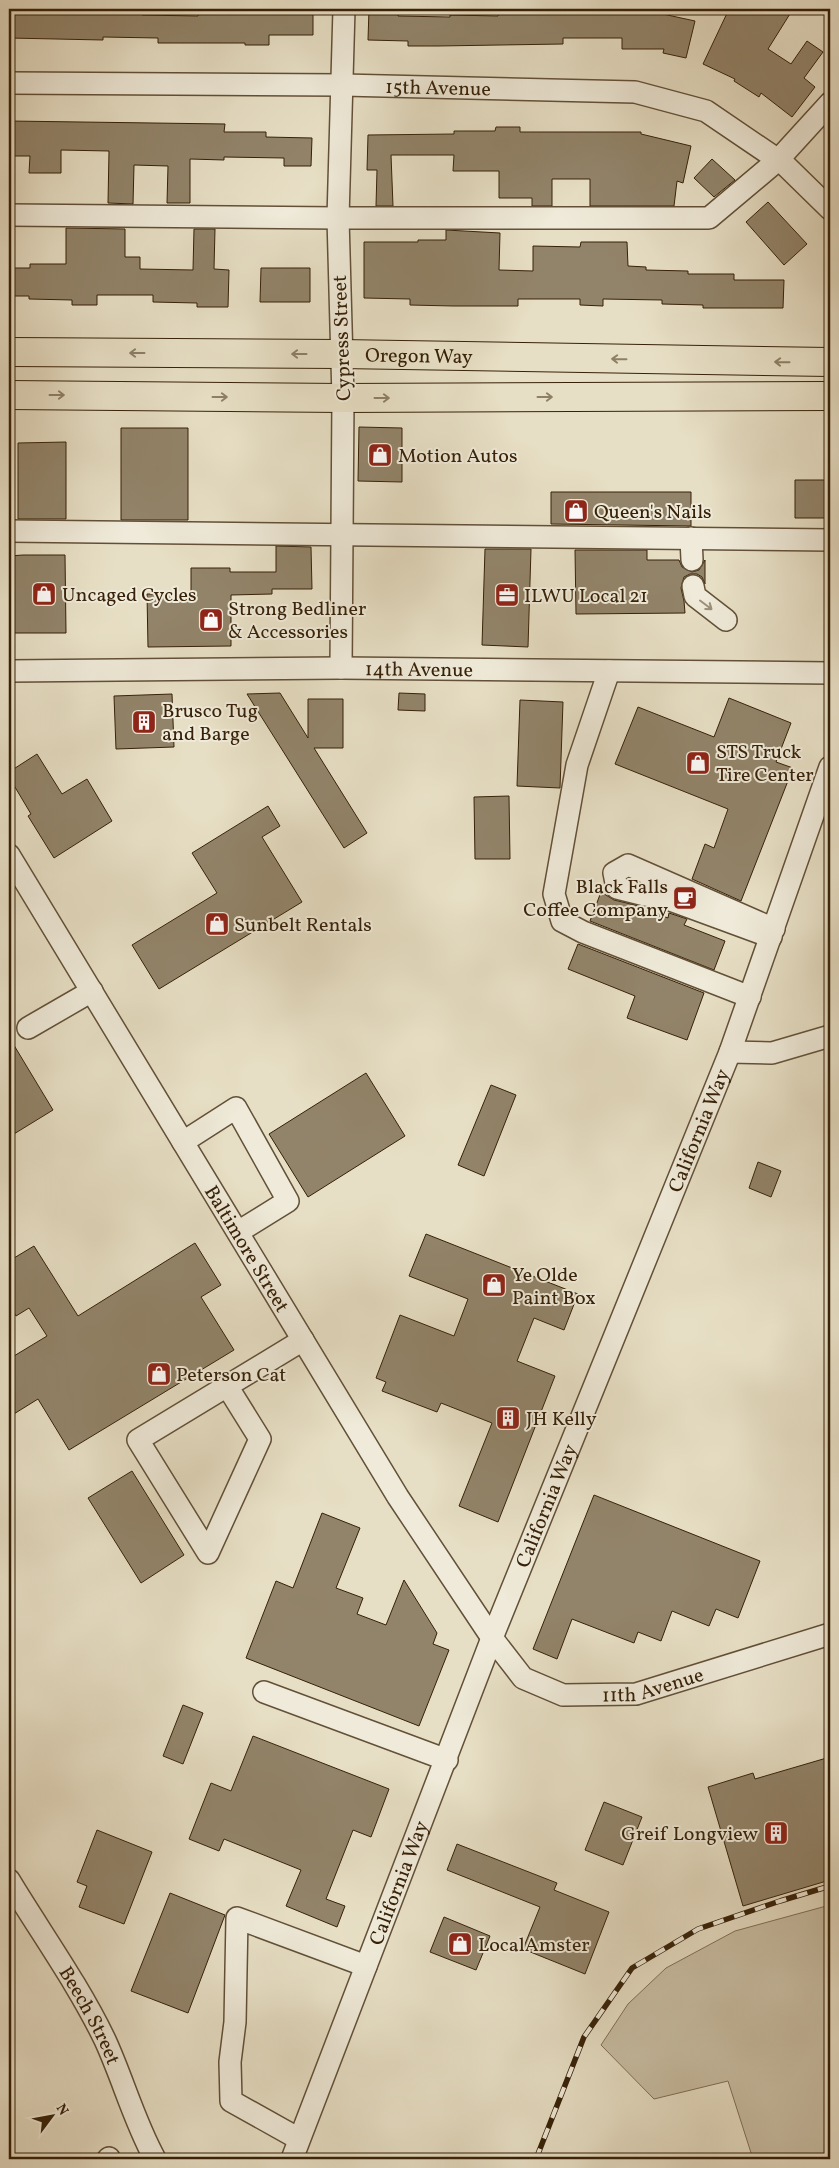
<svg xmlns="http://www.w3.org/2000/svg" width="839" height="2168" font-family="Vollkorn,serif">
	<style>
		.green { fill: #c9bfa5; stroke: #807056 }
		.building { fill: #92846a; stroke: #362108 }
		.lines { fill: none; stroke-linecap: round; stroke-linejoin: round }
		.minor-casing { stroke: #625037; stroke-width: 24 }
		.major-casing { stroke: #362108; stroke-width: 30 }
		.minor { stroke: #efead9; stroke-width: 21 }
		.major { stroke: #e7dfc5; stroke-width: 28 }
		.rail-casing { stroke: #362108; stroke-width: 5.5 }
		.rail { stroke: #efead9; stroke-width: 4; stroke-dasharray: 11; stroke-linecap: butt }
		.oneway { stroke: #8e8066 }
		.oneway2 { stroke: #9c907b }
		.labels { text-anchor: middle; stroke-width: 4; stroke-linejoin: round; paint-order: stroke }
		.street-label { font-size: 20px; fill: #362108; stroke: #efead9 }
		.poi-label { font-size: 20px; fill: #362108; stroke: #efead9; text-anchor: start }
	</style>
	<rect width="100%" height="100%" fill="#e7dfc5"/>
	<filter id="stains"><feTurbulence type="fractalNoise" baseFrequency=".004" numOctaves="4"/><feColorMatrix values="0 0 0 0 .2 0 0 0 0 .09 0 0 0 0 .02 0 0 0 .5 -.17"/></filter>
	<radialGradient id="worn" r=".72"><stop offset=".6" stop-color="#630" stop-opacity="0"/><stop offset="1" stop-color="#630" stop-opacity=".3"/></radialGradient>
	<path class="green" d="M830,1905V2159H753L728,2081L654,2099L601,2045L628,2004L666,1968L735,1931Z"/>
	<path class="building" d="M9,9H142V15L198,16V9H230V11L289,12V9H313V35H269V45H245V43H158V38L103,37V40L9,38Z
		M369,9H398V16L450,17V15L498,16V14H540V9H649V11L695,21L686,58L663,53L664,49H622V38H563V44L438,46H408V41L368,40Z
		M729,9H793L768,49L791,64L807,41L823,52L804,78L815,87L792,117L761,93L759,97L734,81L735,79L703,64Z
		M9,121L225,124L224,132H266V137L312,138L311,166H284V158L224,157V160L190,159V203H167L168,166L134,165L133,204L108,203L109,151L61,150V173H29L30,156H9Z
		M496,127H520V132H641V134L691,146L683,183L677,181L674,206H590V179H552V206H532V198H499V171H453L454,155H391L393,206H376L377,170H367L368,135L454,134V131H495Z
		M712,159L735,180L714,197L694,178Z
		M768,202L807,244L784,265L746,222Z
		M66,228L125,229V257H140V269L193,270L194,229H215L214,269L229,270L228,307H197V303L153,302V295H97V305H72V300L29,299V296H9V268H30V264H66Z
		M446,230L500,233L499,270L533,271V246L580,247L581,242H627L628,266L646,267V270L688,271V274H734V280H784L783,308H703V305L662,304V300L603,299V306L580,305V299H518V306H453L410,305V299L364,298V242H418V240H446Z
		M261,268H310V302H260Z
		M359,427L402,428V482L358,481Z
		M121,428H188V520H121Z
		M66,442V519H18V443Z
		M795,480H830V518H795Z
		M551,492H691V526L551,524Z
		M276,546L311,547L312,589H272V594L231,595V646L148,647L147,594H191V568H230V572H276Z
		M485,549H531L528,647L482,645Z
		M575,550H647V560H679L682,567L692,572L699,570L705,560V584L702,577L697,574H690L684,577L681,588L684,601L685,613L576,614Z
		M23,555H65L66,633H9V556Z
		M280,693L308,738V699H343V748H314L367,833L344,848L247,694Z
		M399,693L425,694V711L398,710Z
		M172,694L174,747L116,749L114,696Z
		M729,698L791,723L776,762L793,768L741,901L692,879L705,844L714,848L728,809L615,764L638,707L714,737Z
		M520,700L563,702L560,788L517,786Z
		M37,754L62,794L87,779L112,821L54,858L28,816L31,814L9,777V772Z
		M509,796L510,859H475L474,797Z
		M268,806L280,826L262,837L302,902L159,989L132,945L217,893L192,853Z
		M601,892L614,900L635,905L668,918L669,913L687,919L684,925L725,941L714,970L590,921Z
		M578,944L704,993L687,1040L627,1018L635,996L568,969Z
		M9,1037L53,1110L9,1137Z
		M366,1073L405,1136L308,1197L269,1134Z
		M491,1085L516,1095L484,1176L458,1165Z
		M758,1162L781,1171L771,1197L749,1188Z
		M426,1234L578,1294L564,1330L534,1318L517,1361L555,1376L498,1522L459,1506L492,1423L441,1403L437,1412L382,1391L386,1382L376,1378L400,1315L454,1336L468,1299L409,1276Z
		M195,1243L221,1285L201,1297L234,1350L69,1450L38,1399L9,1417V1359L47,1336L29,1308L16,1316L9,1303V1261L34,1246L78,1316Z
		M132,1471L184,1555L141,1583L88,1498Z
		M594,1495L760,1561L738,1618L716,1609L709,1626L672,1611L661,1641L638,1632L634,1643L572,1619L557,1659L533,1649Z
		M322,1513L360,1528L336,1588L363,1598L357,1614L386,1625L404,1580L437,1633L433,1644L449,1650L419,1726L246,1658L276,1581L293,1588Z
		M183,1705L203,1713L183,1764L163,1756Z
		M253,1736L389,1789L371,1837L353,1830L326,1899L345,1906L337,1927L286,1906L301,1870L224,1839L219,1851L189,1839L211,1783L231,1791Z
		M830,1757V1880L743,1906L708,1787L753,1773L755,1779Z
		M604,1802L642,1817L623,1865L585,1850Z
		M97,1830L152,1852L124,1924L79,1907L87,1886L77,1882Z
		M457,1844L557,1883L554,1890L609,1912L585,1974L523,1949L540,1907L447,1870Z
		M170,1893L225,1915L188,2013L131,1991Z
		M444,1917L490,1936L476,1970L430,1952Z"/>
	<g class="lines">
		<defs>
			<g id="minor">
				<path id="s1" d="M9,83L343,85L635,92L706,111L784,164L830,209"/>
				<path d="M9,215L338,218H709L778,160L830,103"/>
				<path d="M9,531L830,540"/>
				<path d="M691,538L692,560"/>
				<path d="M693,586L695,596L726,620"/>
				<path d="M341,668L343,398L338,218L344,9"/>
				<path id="s2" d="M9,671L341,668L830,673"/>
				<path d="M609,671L577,765L554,894L562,921L583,932L750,997"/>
				<path id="s3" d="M9,855L398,1497L492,1638L523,1678L563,1695L636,1694L830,1634"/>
				<path d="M771,937L662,897L645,895L617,888L614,873L628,865L774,929"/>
				<path d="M28,1028L92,991"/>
				<path d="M730,1052L772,1053L830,1036"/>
				<path d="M183,1142L236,1108L288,1201L238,1232"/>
				<path d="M227,1386L260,1439L208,1553L138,1440L303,1340"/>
				<path d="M264,1692L447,1760"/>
				<path id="s4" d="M9,1880C41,1933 78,1984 105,2040C123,2079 134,2121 155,2159"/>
				<path d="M299,2139L231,2101L230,2062L235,2022L237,1918L366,1966"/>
				<path d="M108,2159L109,2158"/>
				<path id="s5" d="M292,2159L492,1638L730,1052L830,767"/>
			</g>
			<g id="major">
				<path id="s6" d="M9,352L341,354L830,362"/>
				<path d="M9,395L343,398L830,396"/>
			</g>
		</defs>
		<use href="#minor" class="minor-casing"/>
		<use href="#major" class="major-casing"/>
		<use href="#minor" class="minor"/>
		<use href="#major" class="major"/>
		<defs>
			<path id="rail" d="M536,2159L584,2037L632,1968L698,1929L780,1901L830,1886"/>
		</defs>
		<use href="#rail" class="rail-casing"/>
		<use href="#rail" class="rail"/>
	</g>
	<defs><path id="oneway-shaft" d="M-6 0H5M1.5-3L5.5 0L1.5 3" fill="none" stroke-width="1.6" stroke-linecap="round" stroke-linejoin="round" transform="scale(1.25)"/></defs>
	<g class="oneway">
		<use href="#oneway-shaft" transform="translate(137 353) rotate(-180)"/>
		<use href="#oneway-shaft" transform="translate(299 354) rotate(-180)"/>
		<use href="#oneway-shaft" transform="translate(619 359) rotate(-179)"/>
		<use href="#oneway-shaft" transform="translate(782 362) rotate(-179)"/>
		<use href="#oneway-shaft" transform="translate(57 395)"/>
		<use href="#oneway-shaft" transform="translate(220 397)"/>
		<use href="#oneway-shaft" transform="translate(545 397)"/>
		<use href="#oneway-shaft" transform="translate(382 398)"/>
	</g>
	<use class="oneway2" href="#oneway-shaft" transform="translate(706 605) rotate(37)"/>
	<defs>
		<symbol id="shop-square" viewBox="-11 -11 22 22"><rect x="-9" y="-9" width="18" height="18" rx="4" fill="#8f2418" stroke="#efead9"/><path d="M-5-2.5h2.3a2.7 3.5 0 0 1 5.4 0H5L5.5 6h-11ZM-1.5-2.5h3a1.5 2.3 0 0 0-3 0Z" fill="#fff"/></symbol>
		<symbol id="office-square" viewBox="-11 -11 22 22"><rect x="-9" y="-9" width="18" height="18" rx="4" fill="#8f2418" stroke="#efead9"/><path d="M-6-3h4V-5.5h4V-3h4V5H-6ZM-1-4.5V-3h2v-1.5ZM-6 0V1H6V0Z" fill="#fff"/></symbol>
		<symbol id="building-square" viewBox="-11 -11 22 22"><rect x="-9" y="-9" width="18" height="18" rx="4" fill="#8f2418" stroke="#efead9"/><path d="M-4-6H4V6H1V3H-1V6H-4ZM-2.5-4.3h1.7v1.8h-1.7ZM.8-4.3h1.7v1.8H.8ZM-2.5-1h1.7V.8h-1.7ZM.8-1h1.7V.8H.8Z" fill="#fff"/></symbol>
		<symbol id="cafe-square" viewBox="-11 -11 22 22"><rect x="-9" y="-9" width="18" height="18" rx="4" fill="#8f2418" stroke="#efead9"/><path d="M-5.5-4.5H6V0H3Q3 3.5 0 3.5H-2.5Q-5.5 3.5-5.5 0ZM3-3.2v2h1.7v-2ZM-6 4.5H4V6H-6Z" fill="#fff"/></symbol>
	</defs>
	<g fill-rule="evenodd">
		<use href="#shop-square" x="366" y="441" width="28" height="28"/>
		<use href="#shop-square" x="562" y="497" width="28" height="28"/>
		<use href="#shop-square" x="30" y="580" width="28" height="28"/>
		<use href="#office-square" x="493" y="581" width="28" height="28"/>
		<use href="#shop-square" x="197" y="606" width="28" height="28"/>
		<use href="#building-square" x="130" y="708" width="28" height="28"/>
		<use href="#shop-square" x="684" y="749" width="28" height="28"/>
		<use href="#cafe-square" x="671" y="884" width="28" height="28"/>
		<use href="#shop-square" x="203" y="910" width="28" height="28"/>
		<use href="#shop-square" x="480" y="1271" width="28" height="28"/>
		<use href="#shop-square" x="145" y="1360" width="28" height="28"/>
		<use href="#building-square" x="494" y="1404" width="28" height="28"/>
		<use href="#building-square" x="762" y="1819" width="28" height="28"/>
		<use href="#shop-square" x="446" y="1930" width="28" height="28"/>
	</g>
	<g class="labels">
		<g class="street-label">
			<text dy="7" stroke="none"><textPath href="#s1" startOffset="429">15th Avenue</textPath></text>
			<text transform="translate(341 338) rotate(-92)" y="7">Cypress Street</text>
			<text dy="7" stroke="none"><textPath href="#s6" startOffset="410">Oregon Way</textPath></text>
			<text dy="7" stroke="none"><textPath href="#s2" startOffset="410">14th Avenue</textPath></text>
			<text dy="7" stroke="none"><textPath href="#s5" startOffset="1106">California Way</textPath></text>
			<text dy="7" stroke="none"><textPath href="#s3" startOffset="460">Baltimore Street</textPath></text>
			<text dy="7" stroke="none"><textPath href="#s5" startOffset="701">California Way</textPath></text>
			<text dy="7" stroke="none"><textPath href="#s3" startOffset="1105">11th Avenue</textPath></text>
			<text dy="7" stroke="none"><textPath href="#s5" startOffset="296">California Way</textPath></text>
			<text dy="7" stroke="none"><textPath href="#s4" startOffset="158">Beech Street</textPath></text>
		</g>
		<g class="poi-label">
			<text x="398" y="462">Motion Autos</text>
			<text x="594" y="518">Queen's Nails</text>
			<text x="62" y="601">Uncaged Cycles</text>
			<text x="524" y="602">ILWU Local 21</text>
			<text x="228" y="615">Strong Bedliner<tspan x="228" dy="23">&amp; Accessories</tspan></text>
			<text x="162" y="717">Brusco Tug<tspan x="162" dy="23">and Barge</tspan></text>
			<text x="716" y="758">STS Truck<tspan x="716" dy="23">Tire Center</tspan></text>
			<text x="668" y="893" text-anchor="end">Black Falls<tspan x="668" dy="23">Coffee Company</tspan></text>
			<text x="234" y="931">Sunbelt Rentals</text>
			<text x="512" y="1281">Ye Olde<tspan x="512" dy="23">Paint Box</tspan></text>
			<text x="176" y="1381">Peterson Cat</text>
			<text x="526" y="1425">JH Kelly</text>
			<text x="758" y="1840" text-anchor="end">Greif Longview</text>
			<text x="478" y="1951">LocalAmster</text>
		</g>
	</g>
	<rect width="839" height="2168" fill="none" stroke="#e7dfc5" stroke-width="30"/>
	<rect x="10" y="10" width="819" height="2148" fill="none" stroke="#362108" stroke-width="2.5"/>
	<rect x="15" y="15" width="809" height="2138" fill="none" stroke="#362108"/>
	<g transform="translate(52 2116) rotate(58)" stroke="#efead9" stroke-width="4" paint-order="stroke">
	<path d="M0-4L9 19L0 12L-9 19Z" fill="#362108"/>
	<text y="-8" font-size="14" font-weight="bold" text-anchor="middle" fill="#362108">N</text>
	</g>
	<rect width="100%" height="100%" filter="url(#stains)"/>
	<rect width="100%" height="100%" fill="url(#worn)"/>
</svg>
